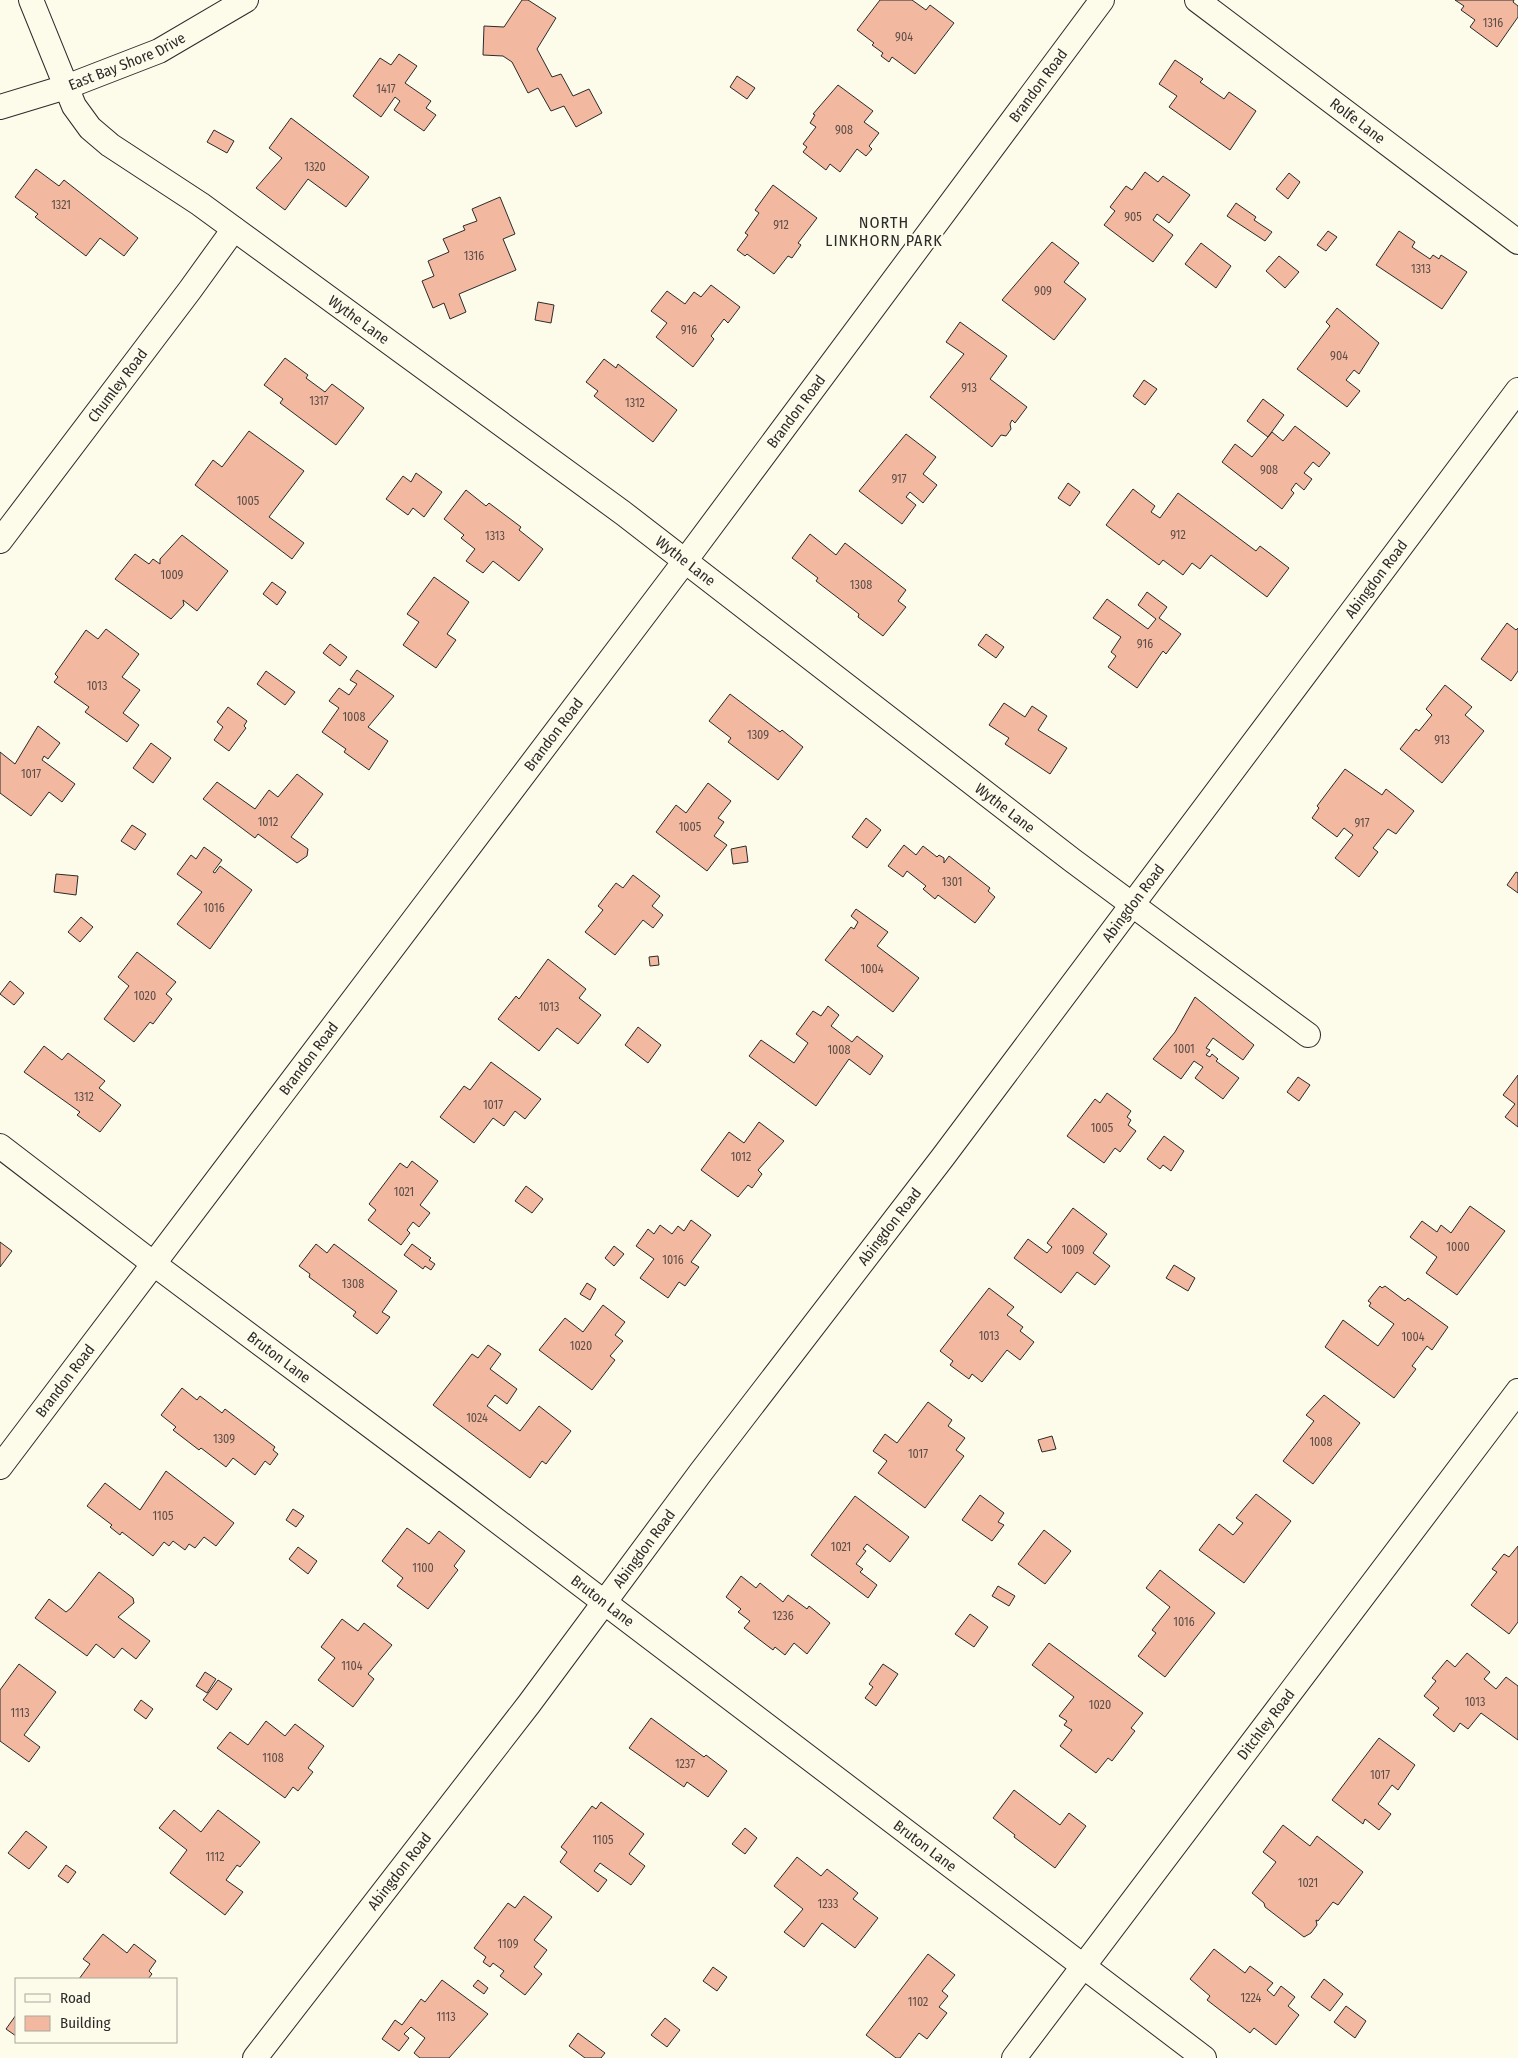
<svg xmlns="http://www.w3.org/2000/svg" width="1518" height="2058" font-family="'Fira Sans Condensed',sans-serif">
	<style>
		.building { fill: #f2b8a0; stroke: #2b2b2b }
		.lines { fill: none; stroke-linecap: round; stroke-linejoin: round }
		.street-casing { stroke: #2b2b2b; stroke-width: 26 }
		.street { stroke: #fdfbea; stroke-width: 24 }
		.labels { text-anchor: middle; stroke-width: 4; stroke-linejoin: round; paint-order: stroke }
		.number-label { font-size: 12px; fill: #5d4e48 }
		.street-label { font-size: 15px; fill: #2b2b2b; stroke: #fdfbea }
		.neighbourhood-label { font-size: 16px; letter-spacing: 1px; fill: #2b2b2b; stroke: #fdfbea }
	</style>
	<rect width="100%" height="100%" fill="#fdfbea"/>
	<path class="building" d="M522,0H528L556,18L537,49L552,77L561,74L573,96L589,89L602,113L576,127L564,106L551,111L538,88L528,93L512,62L503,56L483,55L484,26L504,27Z
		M880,0H912L926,10L930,5L954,23L915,74L892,57L889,62L881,56L883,53L872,45L874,43L857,30Z
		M1455,0H1514L1513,2L1518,6V17L1497,47L1470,27L1475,20L1461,10L1464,6Z
		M399,54L417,66L405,83L431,101L426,108L436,115L424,131L394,110L400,101L395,97L381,117L353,96L380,58L391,65Z
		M1175,60L1203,79L1200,82L1224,99L1229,92L1256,111L1230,150L1169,107L1177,96L1159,84Z
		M737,76L755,88L747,99L730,87Z
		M838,85L873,111L864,122L879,133L869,146L872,149L866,156L857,149L840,172L830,164L826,170L803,152L807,147L803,144L816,127L810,123L815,115L813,114Z
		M291,118L369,177L346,207L308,179L285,210L256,188L282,158L269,148Z
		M214,130L234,141L227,153L207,142Z
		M36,169L59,186L64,180L138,238L124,256L100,238L86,256L35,217L38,214L15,197Z
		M1145,172L1158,182L1163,176L1190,195L1169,223L1157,214L1153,220L1173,235L1153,262L1104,225L1115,211L1110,207L1126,186L1132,190Z
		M1289,173L1300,182L1288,199L1276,189Z
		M773,185L817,218L798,243L801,245L792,258L788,256L774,274L747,254L745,256L737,250L748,235L745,233L759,213L755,210Z
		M500,197L515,234L503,239L516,270L459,294L466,312L450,319L444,303L433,308L422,281L434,276L428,261L449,252L443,239L465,230L463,226L477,221L472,209Z
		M1236,203L1256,217L1254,220L1272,232L1265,241L1227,216Z
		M1328,231L1337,237L1326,251L1317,245Z
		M1399,231L1415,242L1412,247L1430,259L1433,255L1439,259L1441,255L1467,272L1442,309L1376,265Z
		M1052,242L1079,263L1064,282L1086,299L1054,340L1002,300Z
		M1201,243L1231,266L1216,288L1185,264Z
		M1279,256L1299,272L1285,288L1266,271Z
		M711,285L740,307L728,323L724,319L711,336L714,339L693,367L656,337L667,323L651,311L667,291L685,304L694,292L701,297Z
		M538,302L554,305L551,323L535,320Z
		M1337,308L1379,343L1359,374L1354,370L1346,380L1360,391L1347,407L1297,369L1330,326L1326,322Z
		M960,322L1007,356L990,379L1027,407L1015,423L1012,420L1010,424L1011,429L1006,436L1001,435L992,447L930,397L964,354L946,342Z
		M285,358L308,375L306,378L325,392L332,384L364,408L336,445L280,403L283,399L264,385Z
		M604,359L616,368L618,364L677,410L653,442L594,396L598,391L586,382Z
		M1144,380L1157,389L1145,405L1133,396Z
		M1263,399L1284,415L1268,437L1247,421Z
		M1295,426L1330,453L1319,467L1313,462L1304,473L1312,479L1304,490L1296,483L1291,490L1294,493L1282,509L1222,462L1235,444L1252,457L1272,432L1283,441Z
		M249,431L304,471L269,517L304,543L292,559L195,485L213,460L222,467Z
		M906,434L936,457L923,474L937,485L923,503L910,492L906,497L916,505L902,524L859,491Z
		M416,473L442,492L424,517L413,508L408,515L386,499L403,476L411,482Z
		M1068,483L1080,492L1070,506L1058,498Z
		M1133,489L1155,506L1151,512L1160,518L1178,493L1256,551L1260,546L1289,568L1267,597L1211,555L1200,569L1192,563L1183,575L1163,560L1159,565L1106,525Z
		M466,490L486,506L489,503L521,527L519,530L543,549L519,581L493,561L483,573L466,561L475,549L461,538L464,535L444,519Z
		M810,534L836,555L845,543L906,590L898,601L906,607L883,636L858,617L859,614L816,581L818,578L792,558Z
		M182,535L228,571L197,611L183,600L184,605L171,619L115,579L135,554L149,564L153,559L160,564V559Z
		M434,577L469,602L447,634L456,640L436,668L403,645L419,622L407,614Z
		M272,582L286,592L277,605L263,594Z
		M1147,592L1167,607L1159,618L1181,634L1166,654L1163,651L1137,688L1108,667L1116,656L1111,652L1121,637L1093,618L1107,599L1148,629L1156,619L1138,605Z
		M1507,623L1516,630L1518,628V671L1511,681L1481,659Z
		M106,629L139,654L122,677L140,690L123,713L139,725L127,742L85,712L89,707L54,682L58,677L55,674L86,630L98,639Z
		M986,634L1004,647L996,658L978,645Z
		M330,644L347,657L340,666L323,653Z
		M357,670L394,696L368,727L388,741L369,770L344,752L346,749L322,732L339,708L329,701L339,688L349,695L357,684L350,680Z
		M266,671L295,692L285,705L257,684Z
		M1445,685L1472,707L1465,715L1484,731L1442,783L1400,749L1416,729L1419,731L1432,715L1426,709Z
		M730,694L780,732L782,730L803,747L778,780L728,742L731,738L709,721Z
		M1004,703L1025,717L1032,706L1047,716L1038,730L1067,748L1050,774L1005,744L1009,738L989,725Z
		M228,707L247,721L244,726L246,728L229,751L214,740L223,727L217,722Z
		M38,726L60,743L48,759L44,756L42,760L75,784L62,802L49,792L31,816L0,793V752L15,764Z
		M151,743L171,758L153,783L133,768Z
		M1345,769L1382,795L1386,789L1414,811L1396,834L1388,829L1373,848L1378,852L1359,877L1335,858L1353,835L1344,828L1337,837L1312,818L1319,808L1317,806Z
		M297,774L323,794L291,837L308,849L307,856L297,863L258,834L255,838L203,799L217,782L255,809L269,790L278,797Z
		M708,783L731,801L718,818L724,822L714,836L727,845L707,871L656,832L676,805L686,813Z
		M866,818L881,830L867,848L852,837Z
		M132,825L146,834L135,850L121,841Z
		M904,845L916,855L923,846L937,857L939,855L944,858V863L949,856L990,888L988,891L995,897L975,923L938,895L935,899L923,889L926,886L907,871L903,877L888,866Z
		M746,846L748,862L733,864L731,849Z
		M204,847L222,860L213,872L215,873L220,866L252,890L210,949L177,924L202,892L177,874L191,855L196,859Z
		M1516,872L1518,873V893L1507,885Z
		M56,874L78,876L76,895L54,892Z
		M633,875L660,896L652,906L663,915L653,928L643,920L615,955L585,932L603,910L598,906L616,883L623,888Z
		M856,909L888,932L877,946L919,978L893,1012L825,960L851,927L854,929L858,922L851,916Z
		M81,917L93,927L80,942L68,932Z
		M137,952L176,982L166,994L172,999L153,1024L150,1022L134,1042L104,1019L129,986L118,977Z
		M658,956L659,965L650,966L649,957Z
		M548,959L586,989L579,998L601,1015L578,1044L557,1028L539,1051L498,1019L516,996L519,999Z
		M10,981L24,993L14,1005L0,994Z
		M1195,997L1254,1045L1243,1060L1213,1038L1206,1048L1210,1050L1206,1055L1210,1057L1212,1054L1218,1059L1216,1061L1239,1078L1223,1099L1195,1078L1203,1067L1194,1061L1181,1079L1153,1059L1175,1032Z
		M828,1006L839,1015L831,1026L852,1042L857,1036L883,1056L870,1075L849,1059L816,1106L749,1056L761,1040L794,1063L808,1043L796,1034L813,1011L821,1016Z
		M638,1027L661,1045L648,1063L625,1045Z
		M44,1046L62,1060L68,1053L105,1081L99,1088L121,1105L100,1132L77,1115L80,1112L24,1072Z
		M491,1062L541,1099L525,1119L515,1111L504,1126L493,1118L474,1143L440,1117L464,1086L470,1090Z
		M1518,1075V1127L1505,1117L1515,1104L1503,1095Z
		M1298,1077L1310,1085L1299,1101L1287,1092Z
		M1107,1093L1131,1111L1127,1117L1131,1120L1128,1125L1136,1131L1120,1152L1115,1148L1104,1163L1067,1136L1095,1099L1100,1103Z
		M759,1122L784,1141L758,1170L762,1174L752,1188L748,1185L738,1197L701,1170L729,1132L744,1143Z
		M1164,1136L1184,1151L1171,1171L1163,1165L1160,1169L1147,1159Z
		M412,1161L438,1181L420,1205L430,1213L419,1227L413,1222L407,1230L410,1233L401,1245L368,1220L376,1210L369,1204L400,1163L407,1168Z
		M526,1186L543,1199L532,1213L515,1201Z
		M1470,1206L1505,1231L1457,1295L1426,1273L1437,1257L1410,1237L1422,1221L1437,1232L1441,1225L1451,1233Z
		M1073,1208L1107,1234L1093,1253L1110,1266L1095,1285L1077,1272L1061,1293L1014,1258L1028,1239L1047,1253L1052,1247L1047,1243Z
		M691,1220L711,1235L691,1262L699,1267L685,1286L679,1282L668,1298L640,1278L654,1259L636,1246L648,1229L654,1234L660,1225L672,1234L678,1226L684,1231Z
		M0,1242L12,1251L0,1267Z
		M316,1244L327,1253L334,1244L397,1291L382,1312L390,1317L377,1334L353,1316L356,1312L309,1277L310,1274L299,1266Z
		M412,1244L431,1258L429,1260L435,1264L431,1270L425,1266L423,1269L404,1255Z
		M614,1246L624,1254L614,1266L605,1258Z
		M1174,1265L1195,1278L1188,1291L1166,1278Z
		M587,1283L596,1289L590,1300L580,1294Z
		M1380,1286L1382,1288L1385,1286L1405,1301L1408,1298L1448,1327L1432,1350L1427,1346L1412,1366L1416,1369L1394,1398L1325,1347L1343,1320L1378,1346L1394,1324L1369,1306L1371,1303L1368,1301Z
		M989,1288L1014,1307L1007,1315L1023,1327L1020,1331L1034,1342L1020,1360L1007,1350L982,1382L972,1374L969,1379L950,1365L953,1361L940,1351Z
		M603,1305L625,1322L615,1335L623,1341L610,1356L615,1360L592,1390L539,1350L565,1318L583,1332Z
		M488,1345L501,1354L490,1369L517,1389L507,1404L495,1395L487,1406L520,1431L539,1406L571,1431L546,1464L542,1461L530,1478L433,1405L472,1354L478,1358Z
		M182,1388L197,1400L200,1396L222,1413L225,1409L275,1447L273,1450L278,1454L270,1465L265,1461L255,1475L233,1458L226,1467L201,1448L199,1450L173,1430L176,1427L161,1415Z
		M1324,1395L1360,1423L1313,1484L1283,1461L1314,1421L1306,1415Z
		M928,1402L952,1420L948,1426L965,1438L956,1450L964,1456L925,1508L878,1473L887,1461L873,1451L885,1434L897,1443Z
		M1052,1436L1056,1449L1042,1452L1038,1440Z
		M166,1471L234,1523L216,1546L204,1537L195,1548L189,1544L185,1550L173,1541L169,1546L164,1542L153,1556L122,1532L120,1535L110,1527L112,1525L87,1506L105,1483L140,1510Z
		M1256,1494L1291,1521L1244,1583L1199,1550L1219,1524L1233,1535L1243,1523L1236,1518Z
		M980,1495L1004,1513L998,1522L1004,1525L992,1541L962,1520Z
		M855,1496L909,1537L890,1562L867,1544L863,1549L866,1551L856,1564L863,1569L860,1572L877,1585L868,1598L811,1555Z
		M293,1509L304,1516L296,1527L286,1520Z
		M407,1528L429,1544L439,1531L465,1551L454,1566L458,1570L428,1609L397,1586L403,1578L382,1561Z
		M1044,1530L1071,1551L1045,1584L1018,1564Z
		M1518,1546V1622L1509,1634L1471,1605L1497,1572L1492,1569L1504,1554L1509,1557Z
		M298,1547L317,1561L308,1574L289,1559Z
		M1160,1570L1215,1613L1165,1677L1138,1656L1156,1633L1152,1630L1170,1607L1146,1588Z
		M99,1572L133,1598L134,1603L118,1617L150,1641L136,1659L122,1648L114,1658L96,1644L87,1656L35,1618L49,1599L66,1612L71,1608Z
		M741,1576L756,1588L760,1583L783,1602L788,1595L807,1609L809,1606L830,1623L807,1654L794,1643L785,1655L775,1647L773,1650L744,1628L750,1621L738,1612L741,1609L726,1597Z
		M998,1586L1015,1596L1009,1606L992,1596Z
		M970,1614L988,1627L974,1647L955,1634Z
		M342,1619L358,1631L364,1623L392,1645L368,1674L374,1679L353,1707L318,1680L335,1658L321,1647Z
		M1049,1643L1143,1713L1131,1728L1135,1731L1112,1761L1108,1758L1096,1773L1060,1746L1072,1730L1064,1725L1067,1721L1059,1716L1074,1697L1032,1665Z
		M1467,1653L1490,1672L1484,1679L1496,1689L1506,1677L1518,1686V1740L1481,1713L1468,1729L1460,1723L1454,1732L1433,1715L1439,1708L1424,1696L1436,1681L1432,1678L1447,1660L1455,1667Z
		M19,1664L56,1692L24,1735L40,1747L29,1762L0,1741V1690Z
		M883,1664L898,1674L876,1706L865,1698L873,1687L869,1684Z
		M205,1672L216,1679L207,1693L196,1686Z
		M218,1680L232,1689L217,1710L203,1700Z
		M141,1700L153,1709L146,1719L134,1710Z
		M651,1718L704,1757L706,1755L727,1771L708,1797L687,1782L684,1787L629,1748Z
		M266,1721L285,1736L295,1724L324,1746L308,1768L313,1772L298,1791L293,1787L285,1798L217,1748L230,1732L248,1745Z
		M1379,1738L1415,1765L1398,1790L1392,1785L1378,1804L1391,1814L1379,1830L1365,1819L1363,1824L1332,1800Z
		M1014,1790L1060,1825L1069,1813L1086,1826L1055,1868L1014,1837L1015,1835L993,1818Z
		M601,1802L644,1834L629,1854L645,1866L631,1885L600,1863L594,1871L607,1880L598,1892L560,1862L567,1852L561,1847L592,1806L596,1809Z
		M174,1810L201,1832L218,1810L260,1842L240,1867L237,1865L226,1880L243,1892L225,1915L170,1873L187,1850L159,1828Z
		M1283,1825L1310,1846L1317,1836L1363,1872L1338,1905L1333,1902L1318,1921L1316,1920L1317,1925L1311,1933L1304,1937L1265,1907L1264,1903L1252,1893L1276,1862L1263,1852Z
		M745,1828L757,1838L745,1854L732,1844Z
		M26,1831L47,1847L29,1869L8,1853Z
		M797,1857L821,1876L827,1869L858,1893L853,1899L878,1918L855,1948L822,1923L804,1947L784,1932L803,1909L774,1886Z
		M66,1865L76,1872L68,1883L58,1876Z
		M524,1896L552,1917L534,1940L547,1950L534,1967L542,1974L525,1995L500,1976L504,1971L493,1963L490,1967L483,1962L486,1957L474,1948L508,1903L515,1908Z
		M103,1934L127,1953L134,1944L156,1961L149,1971L152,1974L148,1979H79L90,1964L83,1959Z
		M1214,1949L1245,1973L1250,1966L1273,1983L1267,1990L1274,1996L1281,1986L1295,1997L1288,2006L1299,2015L1276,2045L1254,2028L1250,2033L1207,2000L1210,1996L1190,1979Z
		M928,1954L955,1975L942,1991L948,1996L939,2007L947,2013L927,2039L919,2033L900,2058H896L866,2035Z
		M713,1967L727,1977L717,1991L703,1981Z
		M1324,1979L1343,1994L1330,2011L1311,1997Z
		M442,1980L488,2014L449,2058H420L414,2053L425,2038L411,2027L404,2034L409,2038L399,2051L382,2039L395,2020L402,2025L421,1999L425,2002Z
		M478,1980L488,1988L484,1994L473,1986Z
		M1346,2006L1366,2021L1355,2038L1334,2022Z
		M16,2015V2036L6,2029Z
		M665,2018L680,2030L667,2047L651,2035Z
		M578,2033L605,2053L601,2058H585L569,2046Z"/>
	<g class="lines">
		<defs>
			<g id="street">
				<path id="s1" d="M31,0L74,106L90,128L110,145L200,204L623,513L1072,860L1308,1035"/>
				<path id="s2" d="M1197,0L1518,242"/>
				<path id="s3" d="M0,107L66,87L159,51L246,0"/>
				<path id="s4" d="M0,541L190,290L234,229"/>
				<path id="s5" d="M0,1146L154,1264L463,1495L1204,2058"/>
				<path id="s6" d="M0,1467L685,561L1102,0"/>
				<path id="s7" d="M255,2058L529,1704L701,1472L943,1157L1518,390"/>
				<path id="s8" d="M1014,2058L1518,1391"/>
			</g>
		</defs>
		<use href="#street" class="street-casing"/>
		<use href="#street" class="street"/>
	</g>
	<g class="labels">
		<g class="number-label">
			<text x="1493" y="27">1316</text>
			<text x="904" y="41">904</text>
			<text x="386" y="93">1417</text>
			<text x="844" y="134">908</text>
			<text x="315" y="171">1320</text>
			<text x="61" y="209">1321</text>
			<text x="1133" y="221">905</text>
			<text x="781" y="229">912</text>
			<text x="474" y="260">1316</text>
			<text x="1421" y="273">1313</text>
			<text x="1043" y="295">909</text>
			<text x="689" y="334">916</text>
			<text x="1339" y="360">904</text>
			<text x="969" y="392">913</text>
			<text x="319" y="405">1317</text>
			<text x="635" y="407">1312</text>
			<text x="1269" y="474">908</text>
			<text x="899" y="483">917</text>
			<text x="248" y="505">1005</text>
			<text x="1178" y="539">912</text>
			<text x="495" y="540">1313</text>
			<text x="172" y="579">1009</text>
			<text x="861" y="589">1308</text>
			<text x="1145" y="648">916</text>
			<text x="97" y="690">1013</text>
			<text x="354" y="721">1008</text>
			<text x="758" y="739">1309</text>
			<text x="1442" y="744">913</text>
			<text x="31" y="778">1017</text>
			<text x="268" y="826">1012</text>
			<text x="1362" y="827">917</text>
			<text x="690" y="831">1005</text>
			<text x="952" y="886">1301</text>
			<text x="214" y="912">1016</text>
			<text x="872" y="973">1004</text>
			<text x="145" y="1000">1020</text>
			<text x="549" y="1011">1013</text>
			<text x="1184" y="1053">1001</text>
			<text x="839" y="1054">1008</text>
			<text x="84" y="1101">1312</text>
			<text x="493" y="1109">1017</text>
			<text x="1102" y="1132">1005</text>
			<text x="741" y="1161">1012</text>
			<text x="404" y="1196">1021</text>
			<text x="1458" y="1251">1000</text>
			<text x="1073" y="1254">1009</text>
			<text x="673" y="1264">1016</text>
			<text x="353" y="1288">1308</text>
			<text x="989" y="1340">1013</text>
			<text x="1413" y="1341">1004</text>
			<text x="581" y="1350">1020</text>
			<text x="477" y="1422">1024</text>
			<text x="224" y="1443">1309</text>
			<text x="1321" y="1446">1008</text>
			<text x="918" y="1458">1017</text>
			<text x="163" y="1520">1105</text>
			<text x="841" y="1551">1021</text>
			<text x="423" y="1572">1100</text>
			<text x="783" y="1620">1236</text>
			<text x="1184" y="1626">1016</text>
			<text x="352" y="1670">1104</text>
			<text x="1475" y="1706">1013</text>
			<text x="1100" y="1709">1020</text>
			<text x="20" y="1717">1113</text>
			<text x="273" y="1762">1108</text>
			<text x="685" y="1768">1237</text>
			<text x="1380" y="1779">1017</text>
			<text x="603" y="1844">1105</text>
			<text x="215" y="1861">1112</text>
			<text x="1308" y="1887">1021</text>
			<text x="828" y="1908">1233</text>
			<text x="508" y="1948">1109</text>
			<text x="1251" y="2002">1224</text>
			<text x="918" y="2006">1102</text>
			<text x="446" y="2021">1113</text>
		</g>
		<g class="street-label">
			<text dy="5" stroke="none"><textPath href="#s3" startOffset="135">East Bay Shore Drive</textPath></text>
			<text dy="5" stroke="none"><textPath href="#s6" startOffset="1728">Brandon Road</textPath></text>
			<text dy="5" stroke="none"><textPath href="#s2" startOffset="201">Rolfe Lane</textPath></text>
			<text dy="5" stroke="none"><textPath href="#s1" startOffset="472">Wythe Lane</textPath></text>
			<text dy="5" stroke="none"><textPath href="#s4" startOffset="195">Chumley Road</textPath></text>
			<text dy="5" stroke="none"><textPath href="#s6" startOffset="1322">Brandon Road</textPath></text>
			<text dy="5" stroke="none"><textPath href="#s1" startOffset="878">Wythe Lane</textPath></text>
			<text dy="5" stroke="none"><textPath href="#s7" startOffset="1856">Abingdon Road</textPath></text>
			<text dy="5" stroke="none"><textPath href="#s6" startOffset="918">Brandon Road</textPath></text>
			<text dy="5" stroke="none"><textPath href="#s1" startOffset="1282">Wythe Lane</textPath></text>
			<text dy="5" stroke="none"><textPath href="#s7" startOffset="1451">Abingdon Road</textPath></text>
			<text dy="5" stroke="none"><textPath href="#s6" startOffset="512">Brandon Road</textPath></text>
			<text dy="5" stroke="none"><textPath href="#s7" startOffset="1046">Abingdon Road</textPath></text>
			<text dy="5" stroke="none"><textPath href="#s5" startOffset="350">Bruton Lane</textPath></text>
			<text dy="5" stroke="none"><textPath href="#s6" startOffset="108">Brandon Road</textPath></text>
			<text dy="5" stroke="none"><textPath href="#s7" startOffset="641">Abingdon Road</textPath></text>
			<text dy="5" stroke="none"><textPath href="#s5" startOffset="755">Bruton Lane</textPath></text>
			<text dy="5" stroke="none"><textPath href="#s8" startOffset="418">Ditchley Road</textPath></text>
			<text dy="5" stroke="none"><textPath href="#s5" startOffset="1160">Bruton Lane</textPath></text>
			<text dy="5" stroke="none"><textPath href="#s7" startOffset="236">Abingdon Road</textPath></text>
		</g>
		<g class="neighbourhood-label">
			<text x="884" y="228">NORTH<tspan x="884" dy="18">LINKHORN PARK</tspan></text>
		</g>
	</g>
	<rect x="15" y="1978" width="162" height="65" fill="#fdfbea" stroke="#a9a89e"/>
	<rect x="25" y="1994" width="25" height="8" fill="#fdfbea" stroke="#a9a89e"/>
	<text x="60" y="2003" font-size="15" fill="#2b2b2b">Road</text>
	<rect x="25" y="2016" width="25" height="15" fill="#f2b8a0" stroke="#a9a89e"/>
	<text x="60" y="2028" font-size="15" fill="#2b2b2b">Building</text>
</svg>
